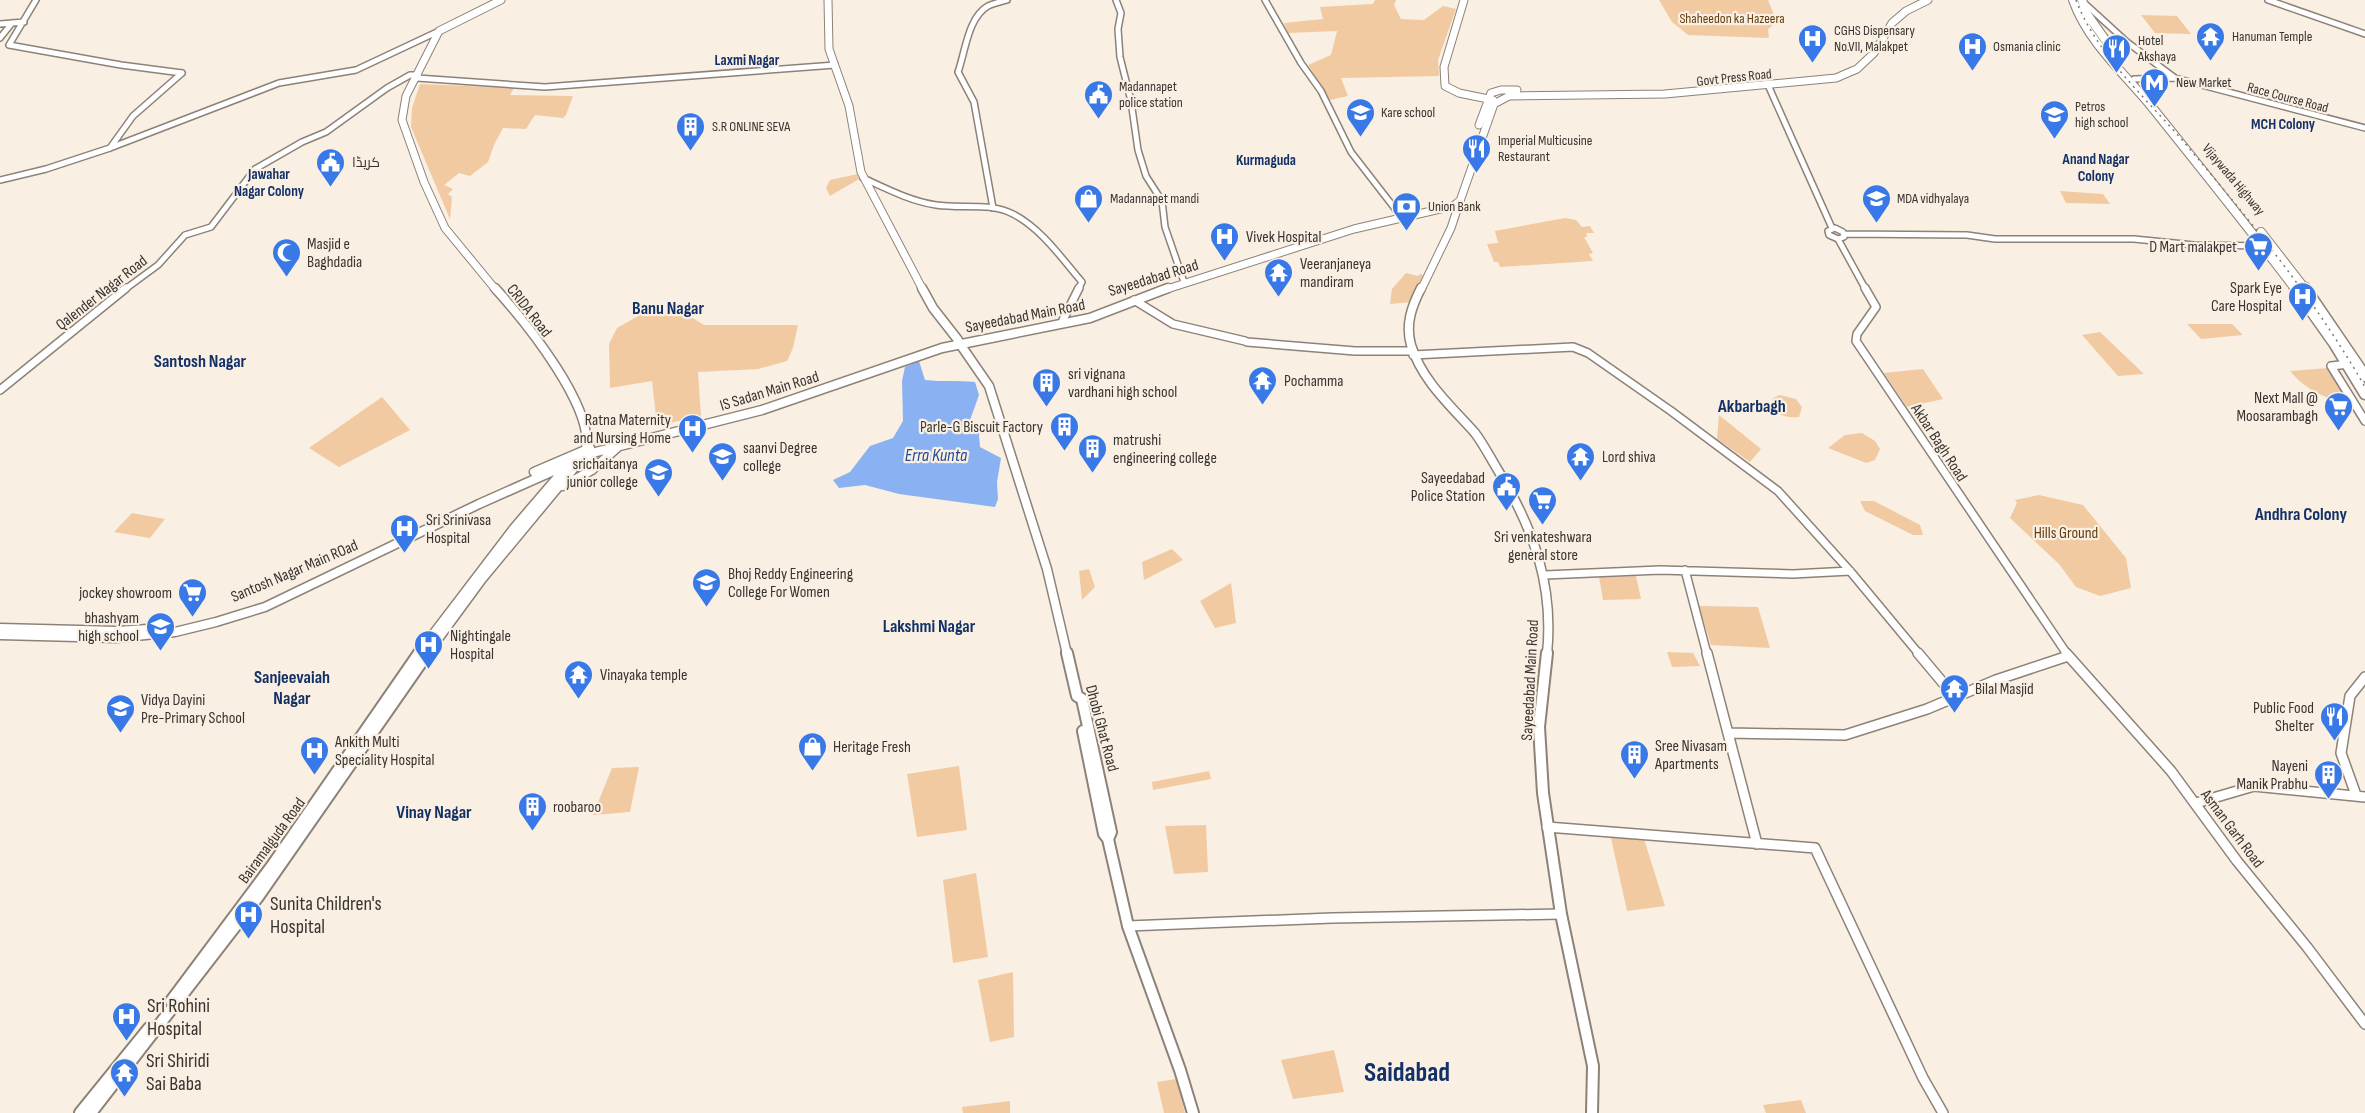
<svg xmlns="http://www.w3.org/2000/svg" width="2365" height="1113" font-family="'Sofia Sans Condensed',Cairo,sans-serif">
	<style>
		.green { fill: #f1caa2 }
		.water { fill: #8ab1f2 }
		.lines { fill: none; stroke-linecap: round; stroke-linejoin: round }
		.minor-far2-casing { stroke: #8c8278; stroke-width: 8 }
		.minor-far1-casing { stroke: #8c8278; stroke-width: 10 }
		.minor-casing { stroke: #8c8278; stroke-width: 12 }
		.major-far2-casing { stroke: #8c8278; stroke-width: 9 }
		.major-far1-casing { stroke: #8c8278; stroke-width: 11 }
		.major-casing { stroke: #8c8278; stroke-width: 14 }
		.highway-far1-casing { stroke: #8c8278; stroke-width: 10 }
		.highway-casing { stroke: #8c8278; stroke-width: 13 }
		.minor-far2 { stroke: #fff; stroke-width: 5 }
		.minor-far1 { stroke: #fff; stroke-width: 7 }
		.minor { stroke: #fff; stroke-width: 9 }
		.major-far2 { stroke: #fff; stroke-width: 7 }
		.major-far1 { stroke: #fff; stroke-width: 8 }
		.major { stroke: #fff; stroke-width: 10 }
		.highway-far1 { stroke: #fff; stroke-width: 8 }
		.highway { stroke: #fff; stroke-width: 10 }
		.rail { stroke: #7e7871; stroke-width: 1.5; stroke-dasharray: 2 4.5; stroke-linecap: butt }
		.labels { text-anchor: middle; stroke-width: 4.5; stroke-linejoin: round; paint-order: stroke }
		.far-park-label { font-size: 14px; fill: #633e0d; stroke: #faefe3 }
		.far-poi-label { font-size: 14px; fill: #383430; stroke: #faefe3; text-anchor: start }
		.far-street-label { font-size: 14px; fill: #383430; stroke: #faefe3 }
		.far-neighbourhood-label { font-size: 15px; font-weight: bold; fill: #133166; stroke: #faefe3 }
		.poi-label { font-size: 16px; fill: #383430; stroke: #faefe3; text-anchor: start }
		.street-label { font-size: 16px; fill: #383430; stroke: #faefe3 }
		.park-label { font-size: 16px; fill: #633e0d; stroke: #faefe3 }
		.neighbourhood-label { font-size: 18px; font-weight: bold; fill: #133166; stroke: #faefe3 }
		.water-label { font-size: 18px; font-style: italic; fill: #204b97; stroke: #faefe3 }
		.near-poi-label { font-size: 20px; fill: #383430; stroke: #faefe3; text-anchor: start }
		.near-district-label { font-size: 27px; font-weight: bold; fill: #133166; stroke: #faefe3 }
	</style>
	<rect width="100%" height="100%" fill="#faefe3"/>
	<path class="green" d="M1375,0H1396L1394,5L1401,19L1424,20L1443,6L1456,9L1438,60L1439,76L1341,78L1348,96L1330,100L1308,65L1331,55L1337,31L1288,33L1284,23L1323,19L1320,7L1373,4Z
		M1659,0H1768L1777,22L1768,29L1769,38L1688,35L1672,22Z
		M2141,15L2177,16L2191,34L2155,33Z
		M420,84L514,88L510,95L573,96L566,115L563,118L535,115L526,129L503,128L494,145L488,162L470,176L459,173L444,185L453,189L448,194L452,197L450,219L411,127L412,108Z
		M858,174L859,179L830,196L826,188L830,180Z
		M2060,191L2103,194L2110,204L2066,203Z
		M1565,218L1576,220L1582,227L1590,226L1594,233H1586L1587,237H1584L1593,253L1589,254L1593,261L1500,267L1498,262H1494L1487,244L1498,243L1495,231Z
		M1406,273L1418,276L1420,274L1423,275L1411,302L1390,304L1392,289Z
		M642,314L691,317L704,325H798L793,348L787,361L758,369L698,372L701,417L657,425L652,381L610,388L609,344L617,328Z
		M2187,324H2232L2243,335L2201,339Z
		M2100,332L2144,374L2118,376L2082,335Z
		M2329,368L2352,407C2326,397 2309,393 2290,371Z
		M1923,369L1943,399L1907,407L1884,373Z
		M1780,395L1796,399L1802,407L1799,417C1786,418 1777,416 1771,404L1773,398Z
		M382,397L410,430L339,467L309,448Z
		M1719,415L1761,449L1750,462L1717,439Z
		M1862,433L1875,441L1880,449L1875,460L1866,463L1828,448L1845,435Z
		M2039,495L2083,505L2126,558L2131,588L2100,596L2076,587L2059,564L2010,518L2017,503L2015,500Z
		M1860,501H1874L1920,525L1923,535H1913L1865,511Z
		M132,513L165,519L150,538L114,532Z
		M1172,549L1183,560L1144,580L1142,562Z
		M1089,569L1095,587L1082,600L1079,571Z
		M1636,576L1641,599L1603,600L1599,577Z
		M1231,583L1236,623L1215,628L1200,601Z
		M1699,606L1758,607L1770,648L1711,645Z
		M1667,652L1693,653L1700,666L1672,667Z
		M959,766L967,830L917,837L907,774Z
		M639,767L630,812L593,815L612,768Z
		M1209,771L1211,779L1153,790L1152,782Z
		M1206,825L1208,872L1174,874L1165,826Z
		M1611,838L1644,839L1665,906L1627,911Z
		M976,873L988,957L953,963L943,880Z
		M1013,972L1014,1037L990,1042L978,980Z
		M1334,1050L1344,1092L1293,1099L1281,1060Z
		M1176,1079L1185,1113H1164L1157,1082Z
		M1801,1100L1806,1113H1766L1763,1105Z
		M1010,1101V1113H963L962,1107Z"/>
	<path class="water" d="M919,361L925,380C942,382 958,380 975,382L979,395L970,420L981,426L979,435L980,447L1001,458L997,482L998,499L995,507L899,494L865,485L839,488L833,480L850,472L870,446L893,438L903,421L902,381L905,367Z"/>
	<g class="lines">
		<defs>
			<path id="minor-far2" d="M36,0L9,45L121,65L182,73
				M1116,0L1121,13L1118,29L1120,57L1131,101L1138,150L1146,176L1162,201L1165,227L1184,282
				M1265,0L1301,63L1321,91L1351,152L1403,219
				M2268,0L2365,34
				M2082,1L2127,42L2175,78
				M0,24L24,22
				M0,38L12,23
				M417,78L545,87L835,65
				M2134,79L2175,78L2365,128
				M1768,85L1832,228
				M110,148L133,116L182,73
				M863,178C887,189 910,201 936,205C962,209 990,202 1013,214C1042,229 1062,259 1082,282L1078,290
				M0,180L46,169L110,148L279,83L356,70L439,31
				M993,208L974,102L958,72C965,53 968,17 988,6C994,3 1001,2 1007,0
				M1835,228L1843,232L1844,237L1838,239L1829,235L1828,231Z
				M1844,234L1967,235L1995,239H2134L2194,245L2268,246
				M1838,239L1866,290
				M124,290L158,265L185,235L211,227L255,169L302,142L326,132L387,88L410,75H418"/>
			<path id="minor-far1" d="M1865,288L1876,307L1857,334L1856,341L2067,654
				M1134,300L1173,324L1245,341
				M1063,320L1079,288
				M1247,342L1355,351H1412
				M1413,355L1573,347L1588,353L1671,411L1778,491L1850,571L1919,654
				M2349,364L2331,366L2365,421
				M0,390L126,288
				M1685,570L1707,654
				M1545,575L1660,570L1793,574L1850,571"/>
			<path id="minor" d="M1707,653L1757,844
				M1918,653L1954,696
				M2066,653L2171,771L2237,861L2307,947L2365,1024
				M1728,733L1845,735L1927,709L1996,680L2068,656
				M2356,795L2341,753L2350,696L2365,677
				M2196,803L2254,786L2365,797
				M1547,827L1815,848L1923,1078L1943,1113
				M1128,926L1332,918L1561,914"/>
			<path id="major-far2" d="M828,0L829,49L849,106L861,172L923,290
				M1464,0L1444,67L1445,86L1459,93L1493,100
				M1479,125L1491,93L1501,90H1517
				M496,290L445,228L424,182L402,120L406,96L439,31L501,0
				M1164,290L1354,229L1453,206L1460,201L1494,104L1509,96L1665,94L1836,78L1857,69L1874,53L1892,23L1906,11L1928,0
				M1421,290L1451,228L1460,201L1458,202"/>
			<path id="major-far1" d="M922,288L933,308L958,340
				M1421,288C1412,306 1405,324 1411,345C1422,381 1451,406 1475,433C1484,445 1491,459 1499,472C1534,530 1554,586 1547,654
				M960,344L989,386L1047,569L1067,654
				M534,472L590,448
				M563,486L592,470L618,447
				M0,628L118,631L148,629
				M0,635L116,638L175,632L216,622L265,607L479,504L596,452L762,410L942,348L1090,318L1168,288
				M418,654L514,528L568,465
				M427,654L482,579L584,456C602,414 522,318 495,288"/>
			<path id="major" d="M1067,653L1077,696L1082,699L1111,832L1108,839L1128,926L1180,1070L1193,1113
				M1547,653L1539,727L1543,793L1561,914L1593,1066L1592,1113
				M1083,731L1104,834L1108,839
				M171,1001L271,867L419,653
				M80,1113L149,1028
				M91,1113L258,897L428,653"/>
			<path id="highway-far1" d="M2073,0C2088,42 2123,72 2151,106C2200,167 2249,228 2296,290
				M2082,0L2087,14L2111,48
				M2261,232L2306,290"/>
			<path id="highway" d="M2295,288L2334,343L2365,394
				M2305,288L2365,376"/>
		</defs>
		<use href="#minor-far2" class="minor-far2-casing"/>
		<use href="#minor-far1" class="minor-far1-casing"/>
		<use href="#minor" class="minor-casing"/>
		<use href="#major-far2" class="major-far2-casing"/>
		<use href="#major-far1" class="major-far1-casing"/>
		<use href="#major" class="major-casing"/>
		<use href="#highway-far1" class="highway-far1-casing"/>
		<use href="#highway" class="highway-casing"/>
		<use href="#minor-far2" class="minor-far2"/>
		<use href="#minor-far1" class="minor-far1"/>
		<use href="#minor" class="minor"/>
		<use href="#major-far2" class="major-far2"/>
		<use href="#major-far1" class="major-far1"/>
		<use href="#major" class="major"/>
		<use href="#highway-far1" class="highway-far1"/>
		<use href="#highway" class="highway"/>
		<path class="rail" d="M2076,0C2097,55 2145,97 2183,141C2248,218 2315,299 2365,387"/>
	</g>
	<defs>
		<symbol id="temple-pin" viewBox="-11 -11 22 30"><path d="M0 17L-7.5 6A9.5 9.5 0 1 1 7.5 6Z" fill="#3878e7" stroke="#faefe3"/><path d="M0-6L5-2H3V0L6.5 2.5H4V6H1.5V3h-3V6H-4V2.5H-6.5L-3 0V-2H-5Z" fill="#fff"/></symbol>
		<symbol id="hospital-pin" viewBox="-11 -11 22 30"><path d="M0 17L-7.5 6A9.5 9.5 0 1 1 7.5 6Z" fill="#3878e7" stroke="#faefe3"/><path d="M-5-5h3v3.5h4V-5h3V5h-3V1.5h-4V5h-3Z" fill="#fff"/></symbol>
		<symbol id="restaurant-pin" viewBox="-11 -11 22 30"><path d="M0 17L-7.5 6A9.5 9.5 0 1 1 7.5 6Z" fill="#3878e7" stroke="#faefe3"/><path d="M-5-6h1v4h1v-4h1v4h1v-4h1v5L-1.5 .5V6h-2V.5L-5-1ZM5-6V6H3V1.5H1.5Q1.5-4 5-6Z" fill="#fff"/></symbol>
		<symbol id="metro-pin" viewBox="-11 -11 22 30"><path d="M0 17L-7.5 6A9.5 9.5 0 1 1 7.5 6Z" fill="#3878e7" stroke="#faefe3"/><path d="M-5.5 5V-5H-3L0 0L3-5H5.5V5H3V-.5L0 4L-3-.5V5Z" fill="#fff"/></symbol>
		<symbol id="civic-pin" viewBox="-11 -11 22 30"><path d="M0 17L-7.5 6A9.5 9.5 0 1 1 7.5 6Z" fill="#3878e7" stroke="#faefe3"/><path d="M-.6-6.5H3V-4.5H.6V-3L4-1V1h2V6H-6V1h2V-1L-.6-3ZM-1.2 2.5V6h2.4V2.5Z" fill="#fff"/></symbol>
		<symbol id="school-pin" viewBox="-11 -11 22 30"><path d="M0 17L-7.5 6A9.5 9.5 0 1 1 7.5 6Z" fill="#3878e7" stroke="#faefe3"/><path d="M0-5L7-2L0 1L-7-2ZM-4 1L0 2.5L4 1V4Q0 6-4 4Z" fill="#fff"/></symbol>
		<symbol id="building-pin" viewBox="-11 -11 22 30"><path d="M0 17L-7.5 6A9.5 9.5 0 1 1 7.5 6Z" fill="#3878e7" stroke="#faefe3"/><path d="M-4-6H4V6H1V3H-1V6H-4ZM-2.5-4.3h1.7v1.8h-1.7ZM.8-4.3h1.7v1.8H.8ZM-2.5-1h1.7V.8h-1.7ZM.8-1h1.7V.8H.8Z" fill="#fff"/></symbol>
		<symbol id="shop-pin" viewBox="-11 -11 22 30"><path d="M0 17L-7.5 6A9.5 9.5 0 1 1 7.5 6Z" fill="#3878e7" stroke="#faefe3"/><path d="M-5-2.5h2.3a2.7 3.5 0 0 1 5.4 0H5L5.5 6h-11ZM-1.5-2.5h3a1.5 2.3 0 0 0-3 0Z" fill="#fff"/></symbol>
		<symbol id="bank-pin" viewBox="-11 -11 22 30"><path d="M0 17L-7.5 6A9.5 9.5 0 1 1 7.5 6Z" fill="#3878e7" stroke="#faefe3"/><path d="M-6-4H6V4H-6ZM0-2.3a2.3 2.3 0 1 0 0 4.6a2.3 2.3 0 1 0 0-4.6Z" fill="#fff"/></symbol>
		<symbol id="supermarket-pin" viewBox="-11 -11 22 30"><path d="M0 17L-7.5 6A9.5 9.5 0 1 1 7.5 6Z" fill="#3878e7" stroke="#faefe3"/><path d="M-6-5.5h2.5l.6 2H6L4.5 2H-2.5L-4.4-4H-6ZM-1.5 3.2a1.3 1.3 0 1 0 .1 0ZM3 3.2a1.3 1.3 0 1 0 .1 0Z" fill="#fff"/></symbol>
		<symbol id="mosque-pin" viewBox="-11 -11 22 30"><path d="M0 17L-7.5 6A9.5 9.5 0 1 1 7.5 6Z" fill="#3878e7" stroke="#faefe3"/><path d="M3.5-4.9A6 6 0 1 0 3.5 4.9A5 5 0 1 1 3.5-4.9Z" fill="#fff"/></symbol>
		<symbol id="university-pin" viewBox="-11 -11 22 30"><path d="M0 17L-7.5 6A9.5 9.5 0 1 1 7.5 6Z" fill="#3878e7" stroke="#faefe3"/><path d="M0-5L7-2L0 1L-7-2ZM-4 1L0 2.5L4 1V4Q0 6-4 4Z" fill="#fff"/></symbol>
	</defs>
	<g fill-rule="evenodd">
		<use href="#temple-pin" x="2194" y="20" width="33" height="45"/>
		<use href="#hospital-pin" x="1796" y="22" width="33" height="45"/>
		<use href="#hospital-pin" x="1956" y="30" width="33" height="45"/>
		<use href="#restaurant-pin" x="2100" y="32" width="33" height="45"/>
		<use href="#metro-pin" x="2138" y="66" width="33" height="45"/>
		<use href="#civic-pin" x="1082" y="78" width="33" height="45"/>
		<use href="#school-pin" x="1344" y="96" width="33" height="45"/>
		<use href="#school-pin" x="2038" y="98" width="33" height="45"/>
		<use href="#building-pin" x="674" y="110" width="33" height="45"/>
		<use href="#restaurant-pin" x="1460" y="132" width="33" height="45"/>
		<use href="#civic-pin" x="314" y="146" width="33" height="45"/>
		<use href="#shop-pin" x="1072" y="182" width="33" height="45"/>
		<use href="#school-pin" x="1860" y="182" width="33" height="45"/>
		<use href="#bank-pin" x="1390" y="190" width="33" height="45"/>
		<use href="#hospital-pin" x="1208" y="220" width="33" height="45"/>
		<use href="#supermarket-pin" x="2242" y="230" width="33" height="45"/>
		<use href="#mosque-pin" x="270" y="236" width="33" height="45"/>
		<use href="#temple-pin" x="1262" y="256" width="33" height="45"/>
		<use href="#hospital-pin" x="2286" y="280" width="33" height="45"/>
		<use href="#temple-pin" x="1246" y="364" width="33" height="45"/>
		<use href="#building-pin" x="1030" y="366" width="33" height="45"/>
		<use href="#supermarket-pin" x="2322" y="390" width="33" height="45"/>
		<use href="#building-pin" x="1048" y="410" width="33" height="45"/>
		<use href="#hospital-pin" x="676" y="412" width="33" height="45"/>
		<use href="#building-pin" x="1076" y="432" width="33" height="45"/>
		<use href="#university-pin" x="706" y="440" width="33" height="45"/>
		<use href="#temple-pin" x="1564" y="440" width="33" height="45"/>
		<use href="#university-pin" x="642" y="456" width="33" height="45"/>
		<use href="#civic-pin" x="1490" y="470" width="33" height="45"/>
		<use href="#supermarket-pin" x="1526" y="484" width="33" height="45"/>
		<use href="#hospital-pin" x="388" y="512" width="33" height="45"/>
		<use href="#university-pin" x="690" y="566" width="33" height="45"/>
		<use href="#supermarket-pin" x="176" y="576" width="33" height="45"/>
		<use href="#school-pin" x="144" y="610" width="33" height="45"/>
		<use href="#hospital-pin" x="412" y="628" width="33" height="45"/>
		<use href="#temple-pin" x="562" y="658" width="33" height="45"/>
		<use href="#temple-pin" x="1938" y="672" width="33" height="45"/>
		<use href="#school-pin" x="104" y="692" width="33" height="45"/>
		<use href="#restaurant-pin" x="2318" y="700" width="33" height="45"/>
		<use href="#shop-pin" x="796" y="730" width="33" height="45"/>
		<use href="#hospital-pin" x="298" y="734" width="33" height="45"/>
		<use href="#building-pin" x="1618" y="738" width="33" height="45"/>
		<use href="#building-pin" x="2312" y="758" width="33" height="45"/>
		<use href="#building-pin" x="516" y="790" width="33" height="45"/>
		<use href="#hospital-pin" x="232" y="898" width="33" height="45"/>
		<use href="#hospital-pin" x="110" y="1000" width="33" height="45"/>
		<use href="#temple-pin" x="108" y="1056" width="33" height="45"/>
	</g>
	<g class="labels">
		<g class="far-park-label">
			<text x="1732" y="23">Shaheedon ka Hazeera</text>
		</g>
		<g class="far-poi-label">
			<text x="1834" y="35">CGHS Dispensary<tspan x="1834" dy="16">No.VII, Malakpet</tspan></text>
			<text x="2232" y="41">Hanuman Temple</text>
			<text x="2138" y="45">Hotel<tspan x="2138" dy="16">Akshaya</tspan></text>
			<text x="1993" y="51">Osmania clinic</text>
			<text x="2176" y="87">New Market</text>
			<text x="1119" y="91">Madannapet<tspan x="1119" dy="16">police station</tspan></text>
			<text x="2075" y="111">Petros<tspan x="2075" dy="16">high school</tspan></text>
			<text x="1381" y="117">Kare school</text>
			<text x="712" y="131">S.R ONLINE SEVA</text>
			<text x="1498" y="145">Imperial Multicusine<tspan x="1498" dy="16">Restaurant</tspan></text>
			<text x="352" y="167">کریڈا</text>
			<text x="1110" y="203">Madannapet mandi</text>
			<text x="1897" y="203">MDA vidhyalaya</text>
			<text x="1428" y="211">Union Bank</text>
		</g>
		<g class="far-street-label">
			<text transform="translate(1734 77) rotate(-6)" y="5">Govt Press Road</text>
			<text transform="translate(2288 97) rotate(15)" y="5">Race Course Road</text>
			<text transform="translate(2234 179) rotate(50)" y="5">Vijaywada Highway</text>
		</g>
		<g class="far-neighbourhood-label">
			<text x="747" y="65">Laxmi Nagar</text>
			<text x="2283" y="129">MCH Colony</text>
			<text x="2096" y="164">Anand Nagar<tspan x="2096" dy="17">Colony</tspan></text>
			<text x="1266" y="165">Kurmaguda</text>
			<text x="269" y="179">Jawahar<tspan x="269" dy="17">Nagar Colony</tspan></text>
		</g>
		<g class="poi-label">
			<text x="1246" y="242">Vivek Hospital</text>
			<text x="307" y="249">Masjid e<tspan x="307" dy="18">Baghdadia</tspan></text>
			<text x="2237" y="252" text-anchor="end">D Mart malakpet</text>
			<text x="1300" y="269">Veeranjaneya<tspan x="1300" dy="18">mandiram</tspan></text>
			<text x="2282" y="293" text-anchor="end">Spark Eye<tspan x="2282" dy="18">Care Hospital</tspan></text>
			<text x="1068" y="379">sri vignana<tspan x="1068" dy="18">vardhani high school</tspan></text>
			<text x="1284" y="386">Pochamma</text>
			<text x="2318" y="403" text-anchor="end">Next Mall @<tspan x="2318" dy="18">Moosarambagh</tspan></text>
			<text x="671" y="425" text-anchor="end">Ratna Maternity<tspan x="671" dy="18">and Nursing Home</tspan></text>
			<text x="1043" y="432" text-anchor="end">Parle-G Biscuit Factory</text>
			<text x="1113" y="445">matrushi<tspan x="1113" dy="18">engineering college</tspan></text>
			<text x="743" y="453">saanvi Degree<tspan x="743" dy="18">college</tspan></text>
			<text x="1602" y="462">Lord shiva</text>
			<text x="638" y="469" text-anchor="end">srichaitanya<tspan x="638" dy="18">junior college</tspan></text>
			<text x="1485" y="483" text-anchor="end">Sayeedabad<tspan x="1485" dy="18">Police Station</tspan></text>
			<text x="426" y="525">Sri Srinivasa<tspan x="426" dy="18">Hospital</tspan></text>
			<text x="1543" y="542" text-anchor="middle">Sri venkateshwara<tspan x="1543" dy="18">general store</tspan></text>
			<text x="728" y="579">Bhoj Reddy Engineering<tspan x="728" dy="18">College For Women</tspan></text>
			<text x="172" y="598" text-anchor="end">jockey showroom</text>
			<text x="139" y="623" text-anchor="end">bhashyam<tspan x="139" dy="18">high school</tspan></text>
			<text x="450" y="641">Nightingale<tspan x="450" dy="18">Hospital</tspan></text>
			<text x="600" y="680">Vinayaka temple</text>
			<text x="1975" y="694">Bilal Masjid</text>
			<text x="141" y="705">Vidya Dayini<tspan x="141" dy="18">Pre-Primary School</tspan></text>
			<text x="2314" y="713" text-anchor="end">Public Food<tspan x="2314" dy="18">Shelter</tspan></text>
			<text x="335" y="747">Ankith Multi<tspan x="335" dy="18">Speciality Hospital</tspan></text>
			<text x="1655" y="751">Sree Nivasam<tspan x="1655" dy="18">Apartments</tspan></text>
			<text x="833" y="752">Heritage Fresh</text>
			<text x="2308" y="771" text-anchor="end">Nayeni<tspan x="2308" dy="18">Manik Prabhu</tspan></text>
			<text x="553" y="812">roobaroo</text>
		</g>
		<g class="street-label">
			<text transform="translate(1153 277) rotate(-17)" y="6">Sayeedabad Road</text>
			<text transform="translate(101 292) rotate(-38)" y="6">Qalender Nagar Road</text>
			<text transform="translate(530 310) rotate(52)" y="6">CRIDA Road</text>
			<text transform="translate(1025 315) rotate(-11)" y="6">Sayeedabad Main Road</text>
			<text transform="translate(769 390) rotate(-17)" y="6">IS Sadan Main Road</text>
			<text transform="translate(1940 442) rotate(57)" y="6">Akbar Bagh Road</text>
			<text transform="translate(294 570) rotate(-23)" y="6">Santosh Nagar Main ROad</text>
			<text transform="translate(1529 680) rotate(-87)" y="6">Sayeedabad Main Road</text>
			<text transform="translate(1103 728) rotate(75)" y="6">Dhobi Ghat Road</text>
			<text transform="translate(2233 828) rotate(53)" y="6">Asman Garh Road</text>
			<text transform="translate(271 840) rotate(-54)" y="6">Bairamalguda Road</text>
		</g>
		<g class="park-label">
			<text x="2066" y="538">Hills Ground</text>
		</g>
		<g class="neighbourhood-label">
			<text x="668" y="314">Banu Nagar</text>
			<text x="200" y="367">Santosh Nagar</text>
			<text x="1752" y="412">Akbarbagh</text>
			<text x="2301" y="520">Andhra Colony</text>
			<text x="929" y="632">Lakshmi Nagar</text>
			<text x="292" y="683">Sanjeevaiah<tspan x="292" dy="21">Nagar</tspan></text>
			<text x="434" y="818">Vinay Nagar</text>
		</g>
		<g class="water-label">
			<text x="936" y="461">Erra Kunta</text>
		</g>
		<g class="near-poi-label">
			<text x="270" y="910">Sunita Children's<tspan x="270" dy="23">Hospital</tspan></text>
			<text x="147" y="1012">Sri Rohini<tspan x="147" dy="23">Hospital</tspan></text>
			<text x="146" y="1067">Sri Shiridi<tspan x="146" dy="23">Sai Baba</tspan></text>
		</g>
		<g class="near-district-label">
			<text x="1407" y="1081">Saidabad</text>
		</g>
	</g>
</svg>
